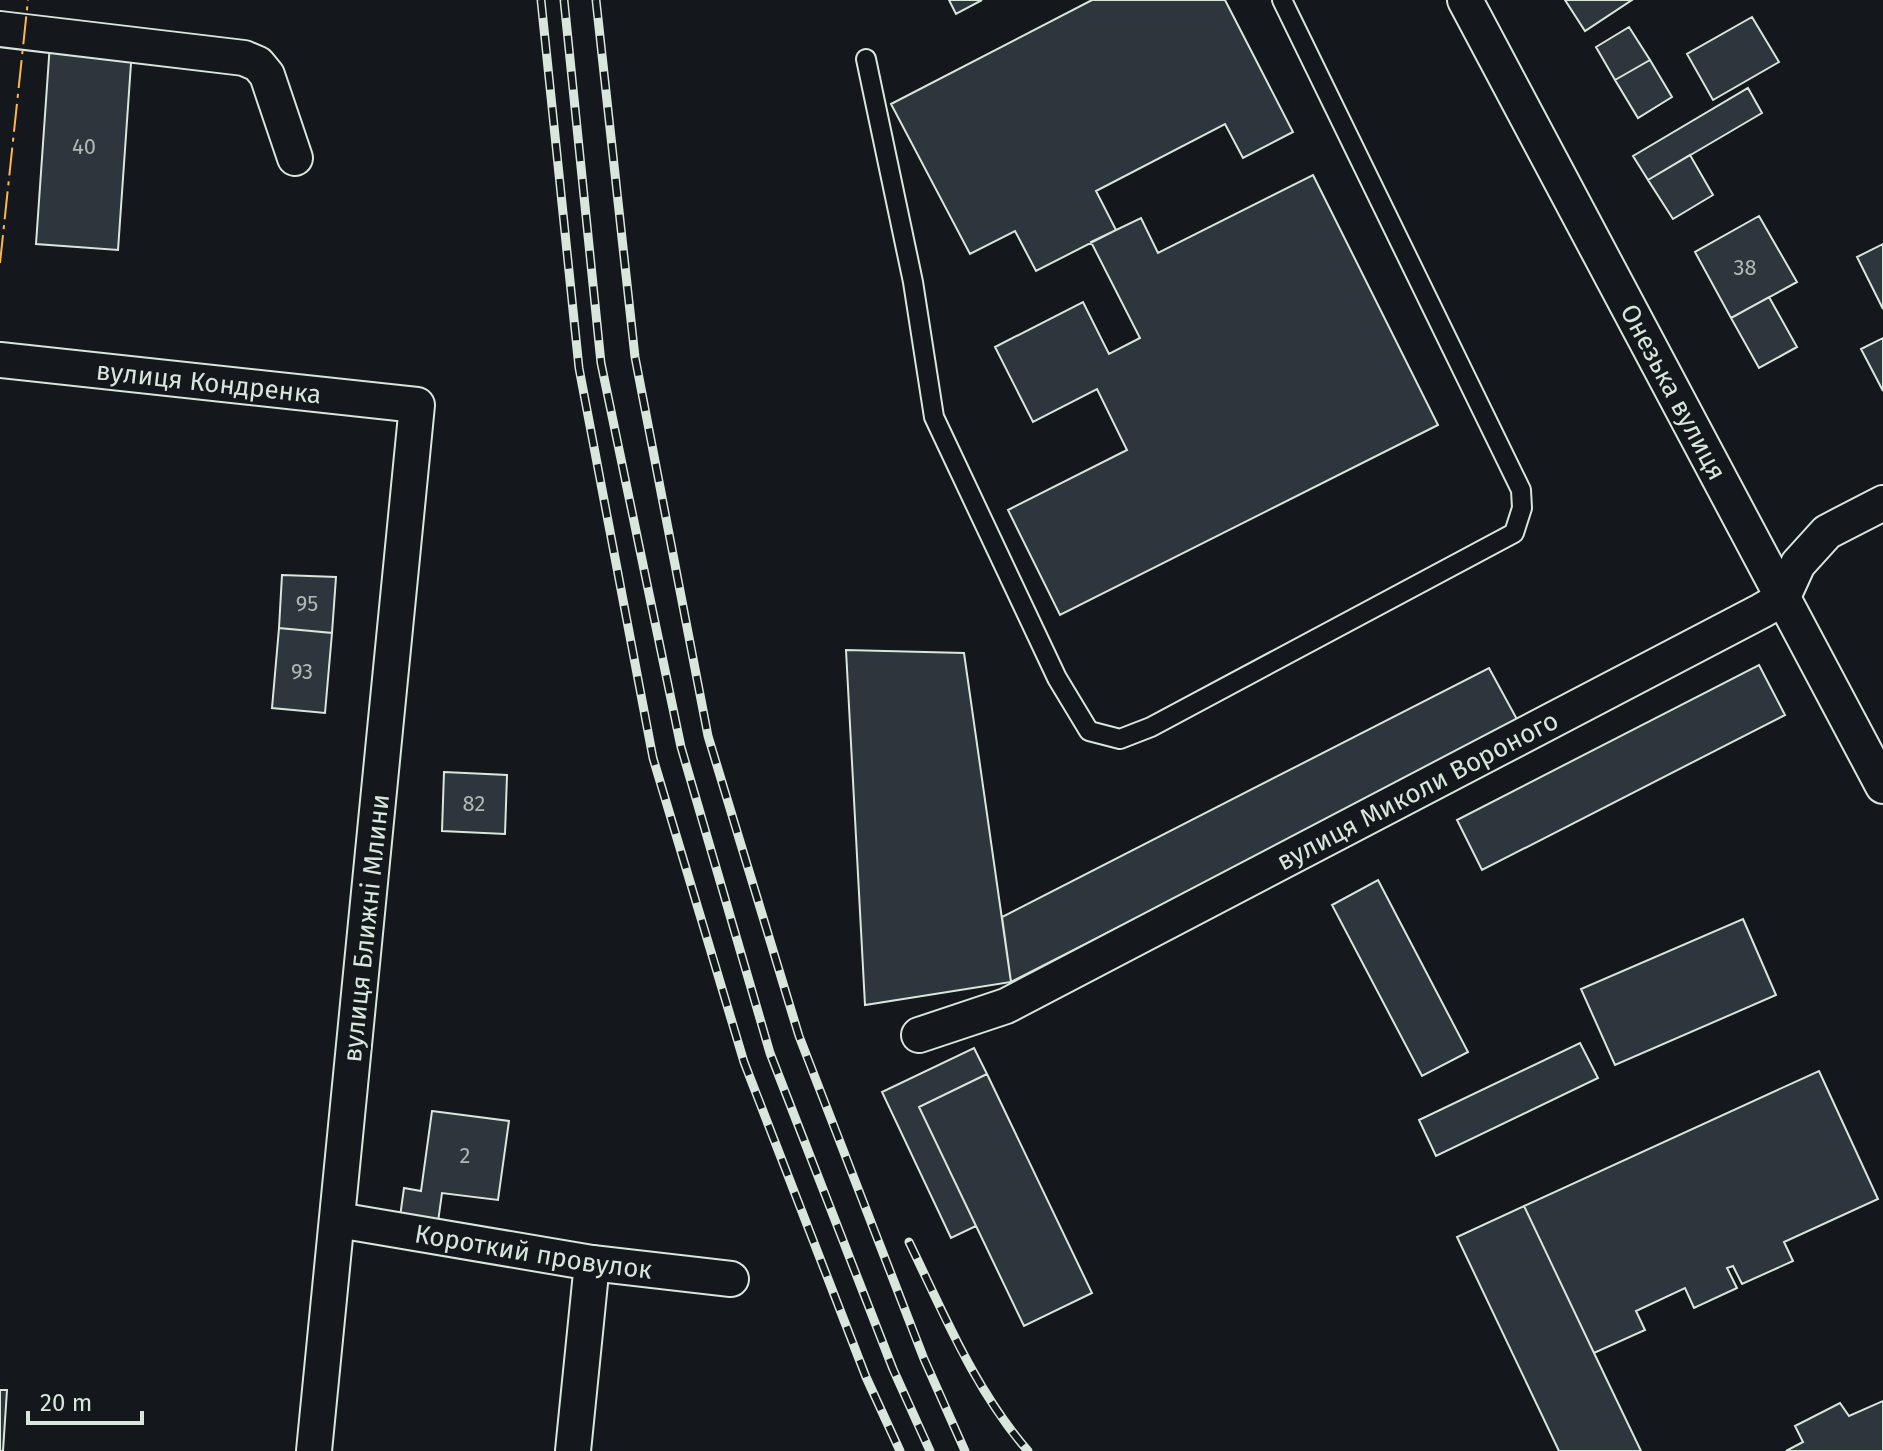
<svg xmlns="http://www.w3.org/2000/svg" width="1883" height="1451" font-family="'Fira Sans',sans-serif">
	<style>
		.building { fill: #2c363c; stroke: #d8e6dc; stroke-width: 2 }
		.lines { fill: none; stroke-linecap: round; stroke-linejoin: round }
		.service-casing { stroke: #d8e6dc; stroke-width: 22 }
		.minor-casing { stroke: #d8e6dc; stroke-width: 38 }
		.service { stroke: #14181c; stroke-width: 18 }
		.minor { stroke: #14181c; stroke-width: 34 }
		.rail-casing { stroke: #d8e6dc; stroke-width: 9 }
		.rail { stroke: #14181c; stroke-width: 6; stroke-dasharray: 18; stroke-linecap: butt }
		.power { stroke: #ffb74d; stroke-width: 2; stroke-dasharray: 28 6 4 6; stroke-linecap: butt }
		.labels { text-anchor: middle; stroke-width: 6; stroke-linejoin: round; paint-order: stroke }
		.number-label { font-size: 22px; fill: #adbab4 }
		.street-label { font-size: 26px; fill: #d8e6dc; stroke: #14181c }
	</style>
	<rect width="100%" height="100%" fill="#14181c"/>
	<path class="building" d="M949,0H982L956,14Z
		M1092,0H1225L1293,132L1243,158L1225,124L1096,191L1116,230L1036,271L1015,231L970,254L891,104Z
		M1565,0H1632L1585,31Z
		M1752,17L1779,62L1713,100L1687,54Z
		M1629,27L1650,60L1615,80L1596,47Z
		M50,43L132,49L118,250L36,244Z
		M1650,60L1672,97L1638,118L1615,80Z
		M1748,88L1762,113L1648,180L1633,156Z
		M1690,155L1713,195L1673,219L1648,180Z
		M1313,175L1438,425L1060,615L1008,510L1127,450L1097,389L1033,422L995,347L1083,302L1109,354L1140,338L1091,242L1141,218L1158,253Z
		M1759,216L1797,282L1731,318L1695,252Z
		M1883,244V309L1857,257Z
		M1769,297L1797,347L1759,368L1731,318Z
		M1883,338V391L1861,349Z
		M282,575L336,577L332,633L279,628Z
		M279,628L332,633L325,713L272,708Z
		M846,650L964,653L1011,982L865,1005Z
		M1759,665L1785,715L1482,870L1457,820Z
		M1489,668L1519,723L1011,982L1002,917Z
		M444,772L507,775L505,834L442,831Z
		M1378,880L1468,1052L1422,1076L1332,905Z
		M1743,919L1776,995L1615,1065L1581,989Z
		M1580,1043L1598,1078L1436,1156L1419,1120Z
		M974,1048L987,1074L919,1107L976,1226L951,1238L882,1092Z
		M1819,1071L1878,1199L1784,1242L1793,1261L1742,1284L1733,1266L1727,1268L1737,1288L1694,1308L1685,1288L1636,1311L1645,1330L1594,1353L1524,1206Z
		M987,1074L1092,1293L1024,1326L919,1107Z
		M432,1111L509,1121L498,1200L442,1193L437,1229L399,1224L404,1188L421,1191Z
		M1524,1206L1594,1353L1641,1451H1559L1457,1237Z
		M0,1390H7L3,1451H0Z
		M1883,1401V1451H1786L1803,1442L1795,1426L1840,1403L1849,1416Z"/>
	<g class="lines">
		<defs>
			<path id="service" d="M866,59L913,282L934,417L1057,678L1089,731L1120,739L1151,727L1514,533L1522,508L1521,490L1282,0"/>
			<g id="minor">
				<path id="s1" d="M1465,0L1883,786"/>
				<path d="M0,29L244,58L258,64L267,75L295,158"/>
				<path id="s2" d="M0,360L417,405L314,1451"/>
				<path id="s3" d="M919,1035L1006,1006L1761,611L1782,599L1798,564L1827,532L1883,503"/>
				<path id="s4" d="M338,1220L592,1263L731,1279"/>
				<path d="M573,1451L592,1263"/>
			</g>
		</defs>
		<use href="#service" class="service-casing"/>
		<use href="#minor" class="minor-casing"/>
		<use href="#service" class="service"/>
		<use href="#minor" class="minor"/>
		<defs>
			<path id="rail" d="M541,0L579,368L653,758L744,1062L866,1377L900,1451
				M564,0L601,363L681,747L770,1053L893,1369L930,1451
				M596,0L635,357L708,736L799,1036L924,1359L965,1451
				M909,1242C944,1314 975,1390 1028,1451"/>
		</defs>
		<use href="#rail" class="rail-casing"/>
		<use href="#rail" class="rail"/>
		<path class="power" d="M0,263L28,0"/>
	</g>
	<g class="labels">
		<g class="number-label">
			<text x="84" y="154">40</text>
			<text x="1745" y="275">38</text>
			<text x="307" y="611">95</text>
			<text x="302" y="679">93</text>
			<text x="474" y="811">82</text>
			<text x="465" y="1163">2</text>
		</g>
		<g class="street-label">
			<text dy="9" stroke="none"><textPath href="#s2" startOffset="210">вулиця Кондренка</textPath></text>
			<text dy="9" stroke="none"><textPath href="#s1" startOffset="444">Онезька вулиця</textPath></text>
			<text dy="9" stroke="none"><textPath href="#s3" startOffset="556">вулиця Миколи Вороного</textPath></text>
			<text transform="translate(366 928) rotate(-84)" y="9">вулиця Ближні Млини</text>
			<text dy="9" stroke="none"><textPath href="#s4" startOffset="198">Короткий провулок</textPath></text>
		</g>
	</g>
	<path d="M28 1411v12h114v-12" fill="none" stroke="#d8e6dc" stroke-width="4"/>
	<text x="40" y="1411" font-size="24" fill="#d8e6dc" stroke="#14181c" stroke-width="6" paint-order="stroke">20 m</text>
</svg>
